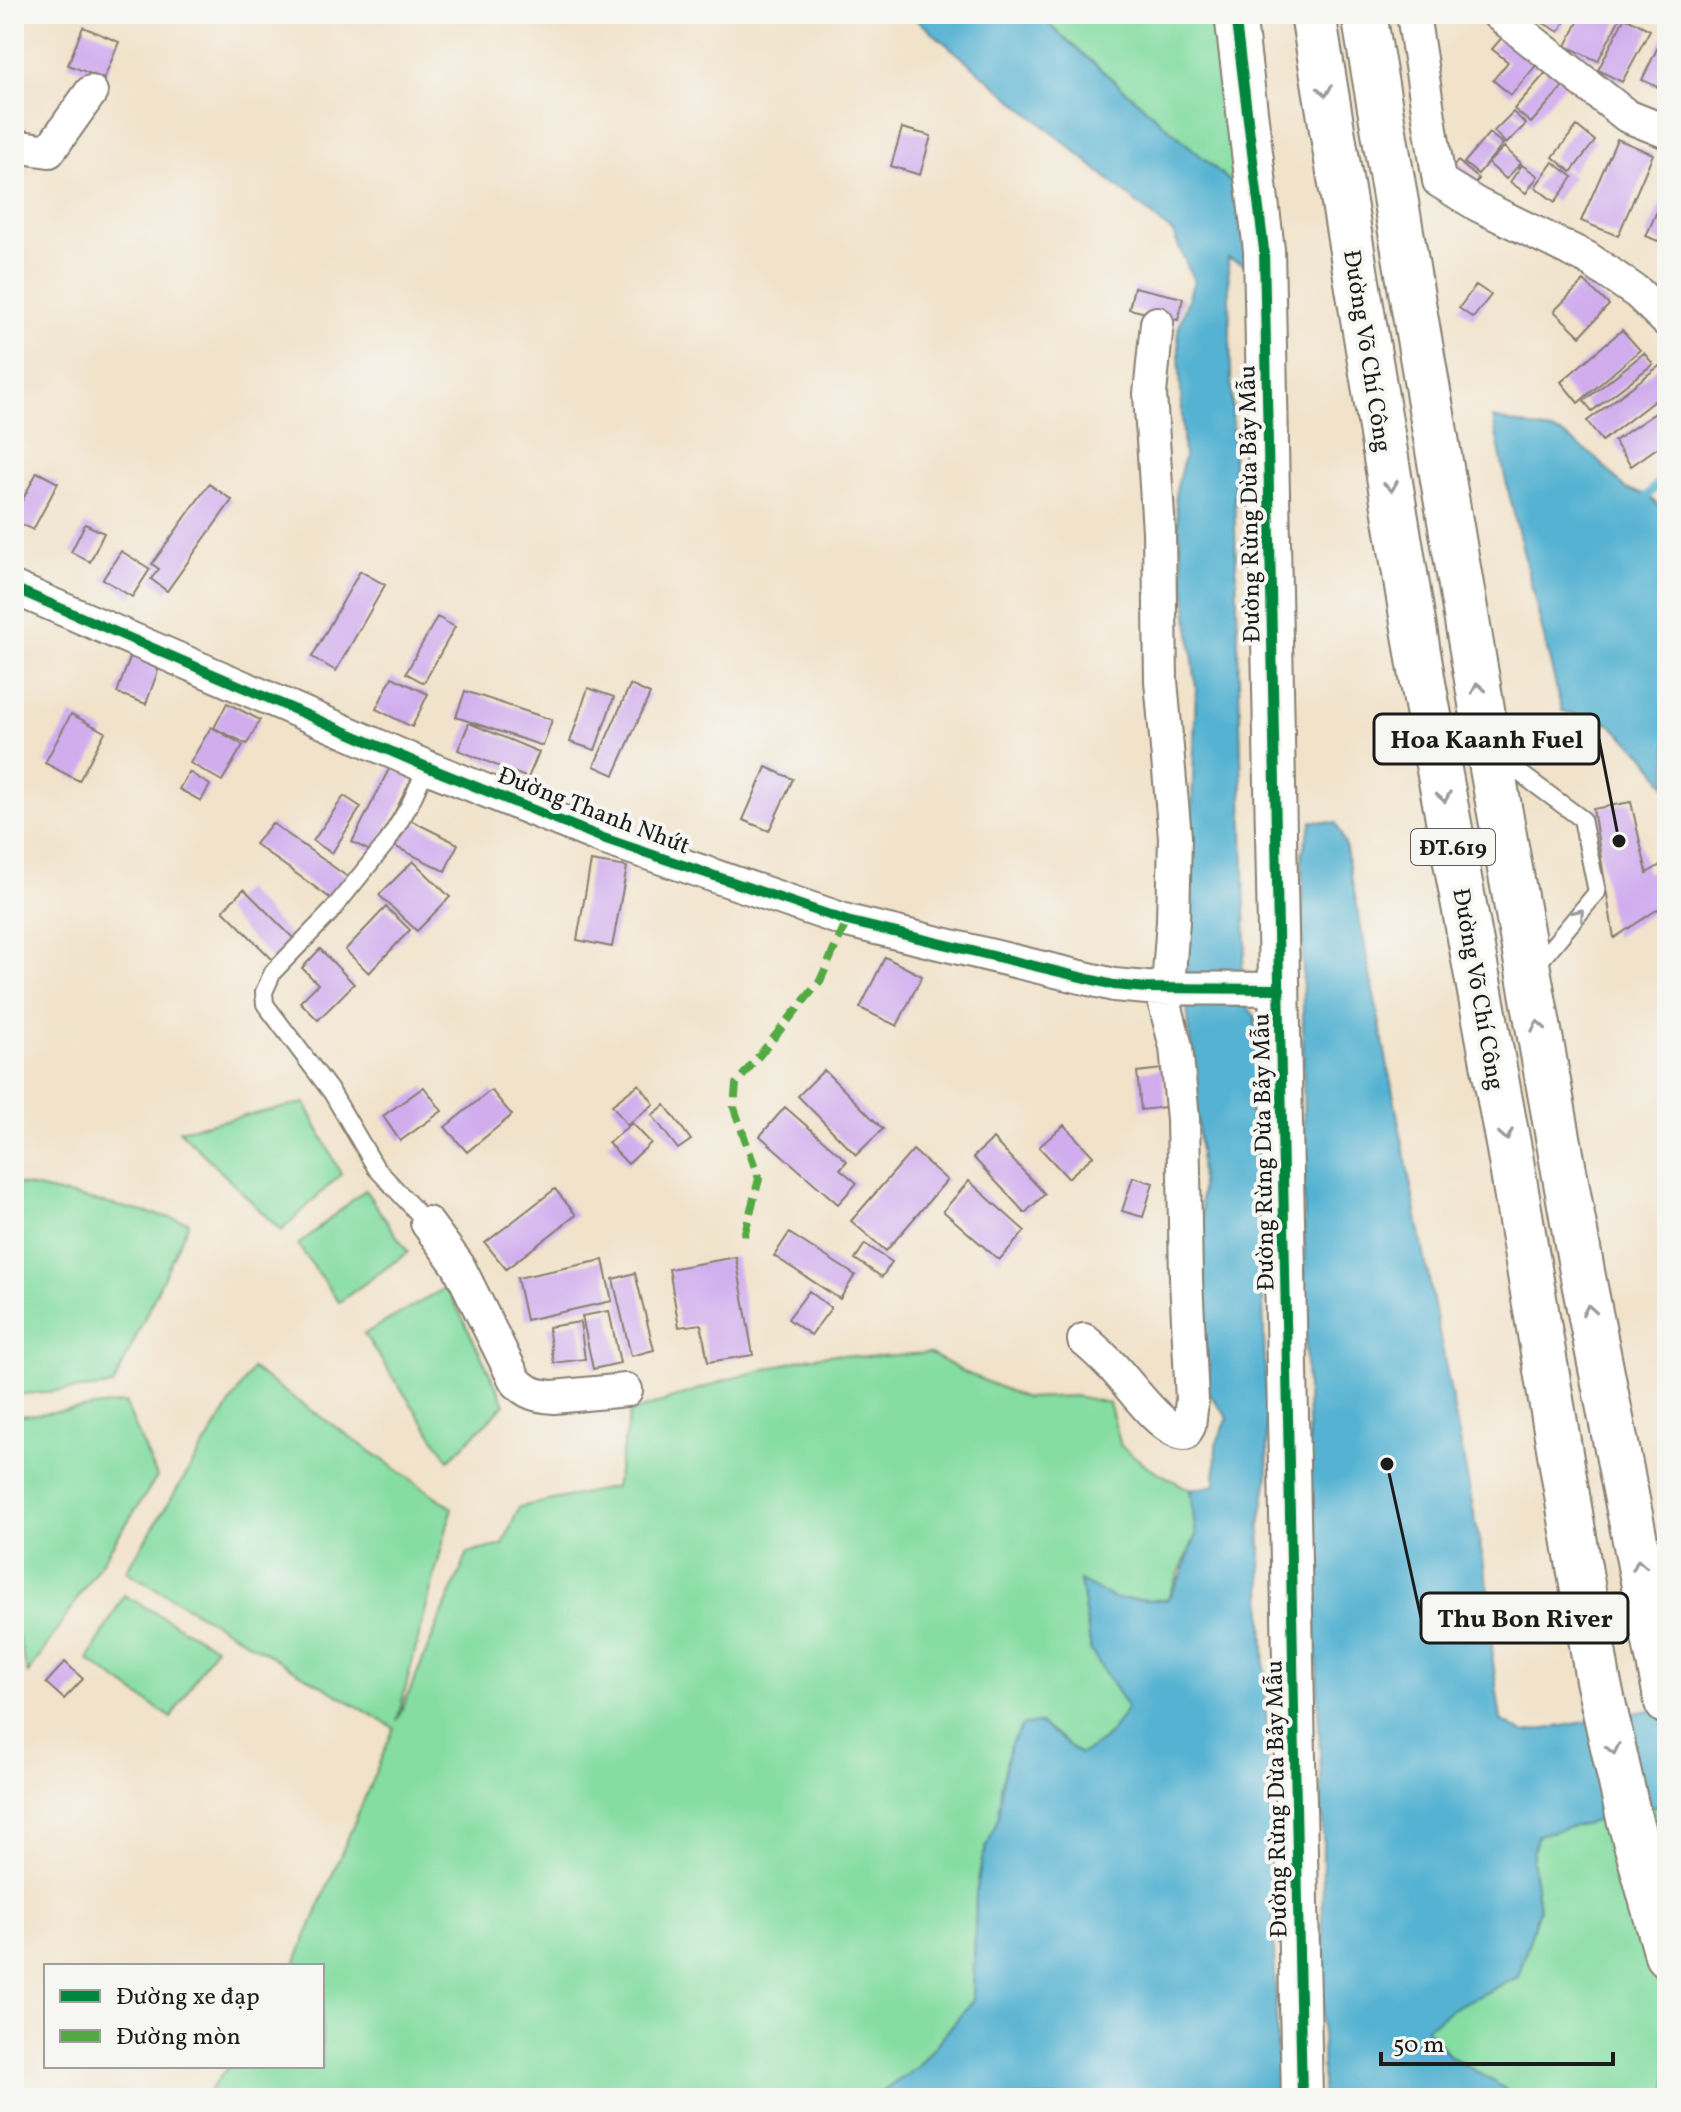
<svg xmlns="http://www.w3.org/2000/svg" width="1681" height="2112" font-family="Vollkorn,serif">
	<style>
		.green { fill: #85dda2; stroke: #507c5f; stroke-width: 2 }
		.water { fill: #54b2d2; stroke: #386777; stroke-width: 2 }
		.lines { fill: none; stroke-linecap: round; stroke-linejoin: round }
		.stream { stroke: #54b2d2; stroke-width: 9 }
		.building { fill: #d1adee }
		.service-casing { stroke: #867f72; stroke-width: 20 }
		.minor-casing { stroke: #867f72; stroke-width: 36 }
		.tertiary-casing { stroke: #867f72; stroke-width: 44 }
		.primary-casing { stroke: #867f72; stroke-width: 48 }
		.service { stroke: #fff; stroke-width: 16 }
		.minor { stroke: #fff; stroke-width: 32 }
		.tertiary { stroke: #fff; stroke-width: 40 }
		.primary { stroke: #fff; stroke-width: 44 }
		.quiet { stroke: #52a943; stroke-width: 8; stroke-dasharray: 16 8; stroke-linecap: butt }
		.cycleway-casing { stroke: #f6f6f2; stroke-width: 15 }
		.cycleway { stroke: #00873e; stroke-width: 10 }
		.oneway { stroke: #999 }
		.labels { text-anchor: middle; stroke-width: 8; stroke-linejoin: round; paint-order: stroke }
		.shield { fill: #f6f6f2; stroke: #5d5d5c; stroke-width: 2 }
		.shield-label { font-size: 22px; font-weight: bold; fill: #1c1c1c }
		.street-label { font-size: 24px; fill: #1c1c1c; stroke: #f6f6f2 }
		.leader { fill: none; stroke: #1c1c1c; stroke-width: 3 }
		.callout-dot { fill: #1c1c1c; stroke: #f6f6f2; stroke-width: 3 }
		.callout { fill: #f6f6f2; stroke: #1c1c1c; stroke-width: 3 }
		.callout-label { font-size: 26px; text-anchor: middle; font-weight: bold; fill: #1c1c1c }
	</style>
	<rect width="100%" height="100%" fill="#f6f6f2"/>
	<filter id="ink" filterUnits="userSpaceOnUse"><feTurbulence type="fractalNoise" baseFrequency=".0125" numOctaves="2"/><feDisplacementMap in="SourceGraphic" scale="16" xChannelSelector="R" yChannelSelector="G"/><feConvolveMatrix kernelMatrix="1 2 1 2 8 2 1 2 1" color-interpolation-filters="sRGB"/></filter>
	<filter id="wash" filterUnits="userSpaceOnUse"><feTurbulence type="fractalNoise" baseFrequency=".006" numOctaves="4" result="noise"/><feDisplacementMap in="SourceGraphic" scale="32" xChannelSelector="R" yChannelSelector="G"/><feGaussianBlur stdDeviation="1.8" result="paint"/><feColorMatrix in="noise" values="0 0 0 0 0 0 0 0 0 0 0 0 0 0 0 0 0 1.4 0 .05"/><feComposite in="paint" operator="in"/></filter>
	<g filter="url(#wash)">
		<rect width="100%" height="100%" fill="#f1e2c9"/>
		<path class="green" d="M1037,14H1220L1249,198Z
			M305,1103L341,1174L281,1231L179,1130Z
			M14,1183L189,1222L113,1386L14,1395Z
			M365,1190L408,1252L339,1302L298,1245Z
			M447,1287L505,1404L449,1460L364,1334Z
			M929,1353L964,1372L1025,1398L1075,1396L1109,1403L1121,1446L1147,1466L1190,1490L1196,1535L1167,1600L1115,1599L1081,1582L1091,1651L1127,1707C1115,1730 1104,1743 1080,1754L1041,1724L1022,1726L1010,1746L1001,1787L999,1815L982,1860L976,1893L973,2000L918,2067L873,2098H204L228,2066H322V1966H294L394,1728L126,1571L252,1369L452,1508L397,1721L468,1553L503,1545L519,1507L615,1487L630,1413L726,1380L807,1358L835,1354L864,1357Z
			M125,1403L157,1477L28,1674L14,1623V1417Z
			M124,1595L215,1647L171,1718L88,1660Z
			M1667,1804V2098H1513L1504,2088L1450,2056L1425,2028L1455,2007L1518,1977L1539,1909L1532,1859L1537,1835Z"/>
		<path class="water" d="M910,14H1037L1249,198L1258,270L1228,258L1246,947L1237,994L1255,1016L1268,1476L1260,1525L1279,2098H873L918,2067L973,2000L976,1893L982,1860L999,1815L1001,1787L1010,1746L1022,1725L1041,1724L1080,1754C1104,1743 1115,1730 1127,1707L1091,1651L1080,1581L1115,1599L1167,1600L1182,1574L1196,1535L1190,1490L1215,1485L1216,1444L1228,1418L1207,1391L1200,1154L1186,993L1196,688L1175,495L1184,458L1178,330L1194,281L1173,233Z
			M1493,418L1562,434L1595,457L1626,489L1647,495L1667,513V788L1648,759L1610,724L1562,711L1505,477Z
			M1312,821L1336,823L1345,844L1489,1591L1493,1662L1501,1720L1524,1733L1667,1707V1804L1537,1835L1532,1859L1539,1909L1518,1977L1455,2007L1426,2028L1450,2056L1504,2088L1513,2098H1322L1323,1835L1305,1338L1302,853Z"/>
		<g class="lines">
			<path class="stream" d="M1640,504L1667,474"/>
		</g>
		<g id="blocks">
			<path class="building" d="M1541,14H1569L1559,32L1538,20Z
				M1582,14H1622L1598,61L1566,46Z
				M1625,17L1650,30L1622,82L1598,70Z
				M83,27L119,42L104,79L68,65Z
				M1667,28V72L1660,88L1642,80Z
				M1505,34L1539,62L1511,95L1493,80L1508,62L1492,49Z
				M1549,69L1565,84L1531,123L1514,109Z
				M1513,112L1526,124L1506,144L1494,131Z
				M1577,126L1595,141L1571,172L1553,157Z
				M902,128L931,136L920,175L891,166Z
				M1489,133L1503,144L1478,174L1464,163Z
				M1617,139L1653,154L1618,236L1581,221Z
				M1504,147L1521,163L1506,179L1488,163Z
				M1458,161L1479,179L1466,193L1446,175Z
				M1553,162L1573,177L1555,202L1535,187Z
				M1522,165L1538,176L1526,193L1510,182Z
				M1667,189V245L1646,236Z
				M1584,281L1609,305L1580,336L1554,311Z
				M1476,285L1491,295L1473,318L1459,308Z
				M1134,287L1183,298L1178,320L1129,309Z
				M1622,330L1640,350L1578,403L1561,382Z
				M1644,353L1653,364L1592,411L1584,401Z
				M1662,364L1667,371V391L1602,441L1587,421Z
				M1667,405V441L1631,466L1614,441Z
				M37,472L58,483L33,530L14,520V516Z
				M209,484L232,500L167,591L151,579L159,569L152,564Z
				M85,524L104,533L90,562L71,552Z
				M121,551L150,569L132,597L103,579Z
				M360,571L385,585L336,671L312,657Z
				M437,617L455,627L424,683L406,673Z
				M131,655L160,665L146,704L117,693Z
				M392,677L428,694L412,727L376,709Z
				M630,685L650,694L614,775L594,766Z
				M588,688L614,697L595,750L570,742Z
				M465,691L552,720L543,746L456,717Z
				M227,703L260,720L247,744L214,728Z
				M71,714L105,732L79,781L45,763Z
				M469,723L539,752L528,778L458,750Z
				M211,727L243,745L222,781L190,763Z
				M390,767L412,778L374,853L352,842Z
				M766,767L793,779L769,831L743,820Z
				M189,772L210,785L201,801L179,789Z
				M344,796L361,807L332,853L313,841Z
				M1631,802L1647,873L1667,861V903L1614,938L1593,809Z
				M406,818L458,844L445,871L392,845Z
				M272,823L349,878L333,900L255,844Z
				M413,861L450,897L417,931L379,895Z
				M591,861L627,867L612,947L577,940Z
				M244,889L297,942L275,962L223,910Z
				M386,907L410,930L369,973L345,950Z
				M320,949L354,984L318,1020L300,1002L318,984L302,968Z
				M885,957L922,976L897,1026L860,1008Z
				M1162,1069L1166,1107L1141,1110L1137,1072Z
				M824,1070L883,1129L856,1155L798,1096Z
				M639,1084L654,1104L627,1125L612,1105Z
				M424,1087L442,1111L400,1141L383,1116Z
				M491,1090L512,1115L467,1152L445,1127Z
				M665,1105L691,1140L678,1149L652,1115Z
				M785,1107L847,1161L840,1169L857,1183L838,1204L760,1136Z
				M632,1123L651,1143L628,1164L608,1143Z
				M1064,1125L1093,1156L1068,1178L1039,1147Z
				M993,1139L1045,1194L1025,1213L973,1157Z
				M913,1150L947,1180L886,1251L851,1221Z
				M1133,1177L1153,1183L1143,1217L1122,1211Z
				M969,1181L1025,1231L999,1260L943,1211Z
				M555,1189L576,1215L506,1269L485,1243Z
				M789,1233L855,1275L840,1299L774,1256Z
				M865,1244L892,1262L882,1277L855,1259Z
				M736,1257L753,1355L708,1362L701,1324L679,1327L669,1269Z
				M603,1260L612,1301L526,1320L517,1278Z
				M635,1273L654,1350L631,1356L613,1279Z
				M809,1291L831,1308L811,1335L788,1319Z
				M609,1311L620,1363L593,1369L582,1316Z
				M580,1322L585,1359L554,1363L548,1327Z
				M65,1662L83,1679L64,1699L46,1683Z"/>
		</g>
	</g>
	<g filter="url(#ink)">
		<use href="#blocks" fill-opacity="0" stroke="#867f72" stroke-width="2"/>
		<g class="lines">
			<defs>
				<path id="service" d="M1498,757L1582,819L1597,892L1535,967
					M427,767L409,806L388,841L330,913L273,972L264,992L265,1004L332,1093L376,1168L427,1223"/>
				<path id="minor" d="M1413,14L1439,181L1478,205L1587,258L1638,293L1667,321
					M1498,14L1627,116L1667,132
					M14,146L49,151L91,92
					M1157,323L1150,394L1159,531L1161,681L1175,837L1173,921L1168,988
					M14,588L427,767L603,838L847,921L1114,985L1147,988L1280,989
					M427,1223L458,1265L515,1380C526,1393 537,1396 554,1397L626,1390
					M1084,1340C1094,1348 1103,1357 1112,1366C1129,1383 1161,1432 1185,1433L1189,1426L1192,1401L1186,1279L1183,1119L1176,1047L1161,988"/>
				<path id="tertiary" d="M1235,14L1264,250L1302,2098"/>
				<path id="primary" d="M1313,14L1423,683L1509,1149L1598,1680L1629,1818L1667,1955
					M1364,14L1492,768L1583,1277L1667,1702"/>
			</defs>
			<use href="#service" class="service-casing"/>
			<use href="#minor" class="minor-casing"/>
			<use href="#tertiary" class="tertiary-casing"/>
			<use href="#primary" class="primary-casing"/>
			<use href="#service" class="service"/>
			<use href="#minor" class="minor"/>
			<use href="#tertiary" class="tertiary"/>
			<use href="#primary" class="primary"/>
			<path class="quiet" d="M744,1236L759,1179L734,1108L736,1084L820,981L847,921"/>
			<defs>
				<path id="cycleway" d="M1235,14L1264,250L1302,2098
					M14,588L427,767L603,838L847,921L1114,985L1147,988L1280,989"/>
			</defs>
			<use href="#cycleway" class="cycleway-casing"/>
			<use href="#cycleway" class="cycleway"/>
		</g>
		<defs><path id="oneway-chevron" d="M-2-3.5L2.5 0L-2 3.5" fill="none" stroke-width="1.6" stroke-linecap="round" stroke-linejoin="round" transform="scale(2)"/></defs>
		<g class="oneway">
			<use href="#oneway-chevron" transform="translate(1325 91) rotate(81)"/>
			<use href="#oneway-chevron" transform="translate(1391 486) rotate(81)"/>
			<use href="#oneway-chevron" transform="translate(1478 688) rotate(-100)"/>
			<use href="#oneway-chevron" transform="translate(1444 797) rotate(80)"/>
			<use href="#oneway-chevron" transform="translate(1579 914) rotate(-50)"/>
			<use href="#oneway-chevron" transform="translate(1538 1026) rotate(-100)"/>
			<use href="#oneway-chevron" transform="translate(1506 1135) rotate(80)"/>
			<use href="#oneway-chevron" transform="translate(1589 1310) rotate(-100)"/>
			<use href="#oneway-chevron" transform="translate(1639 1565) rotate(-101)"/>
			<use href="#oneway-chevron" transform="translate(1613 1749) rotate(78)"/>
		</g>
	</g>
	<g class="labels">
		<rect class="shield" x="1411" y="829" width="84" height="36" rx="6"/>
		<g class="shield-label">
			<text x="1453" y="855">ĐT.619</text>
		</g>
		<g class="street-label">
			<text transform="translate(1368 351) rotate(81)" y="8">Đường Võ Chí Công</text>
			<text transform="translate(1249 504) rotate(-91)" y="8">Đường Rừng Dừa Bảy Mẫu</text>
			<text transform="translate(594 810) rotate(21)" y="8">Đường Thanh Nhứt</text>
			<text transform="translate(1479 989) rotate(80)" y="8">Đường Võ Chí Công</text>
			<text transform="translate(1263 1152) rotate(-91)" y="8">Đường Rừng Dừa Bảy Mẫu</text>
			<text transform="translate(1276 1799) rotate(-91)" y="8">Đường Rừng Dừa Bảy Mẫu</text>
		</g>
	</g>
	<path class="leader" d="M1619 841L1599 739M1387 1464L1421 1618"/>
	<g class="callout-dot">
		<circle cx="1619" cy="841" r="8"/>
		<circle cx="1387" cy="1464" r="8"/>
	</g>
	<g class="callout">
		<rect x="1374" y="714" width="225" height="50" rx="8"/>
		<rect x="1421" y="1593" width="207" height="50" rx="8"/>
	</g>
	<g class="callout-label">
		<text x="1487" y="748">Hoa Kaanh Fuel</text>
		<text x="1525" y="1627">Thu Bon River</text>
	</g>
	<rect width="1681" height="2112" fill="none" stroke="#f6f6f2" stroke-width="48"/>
	<rect x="44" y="1964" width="280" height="104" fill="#f6f6f2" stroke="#9f9f9c" stroke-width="2"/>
	<rect x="60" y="1990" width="40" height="12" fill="#00873e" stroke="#9f9f9c" stroke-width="2"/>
	<text x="116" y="2004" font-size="24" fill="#1c1c1c">Đường xe đạp</text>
	<rect x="60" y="2030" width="40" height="12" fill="#52a943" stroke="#9f9f9c" stroke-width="2"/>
	<text x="116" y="2044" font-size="24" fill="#1c1c1c">Đường mòn</text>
	<path d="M1381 2052v12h232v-12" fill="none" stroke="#1c1c1c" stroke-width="4"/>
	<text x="1393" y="2052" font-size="24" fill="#1c1c1c" stroke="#f6f6f2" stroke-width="6" paint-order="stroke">50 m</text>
</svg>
